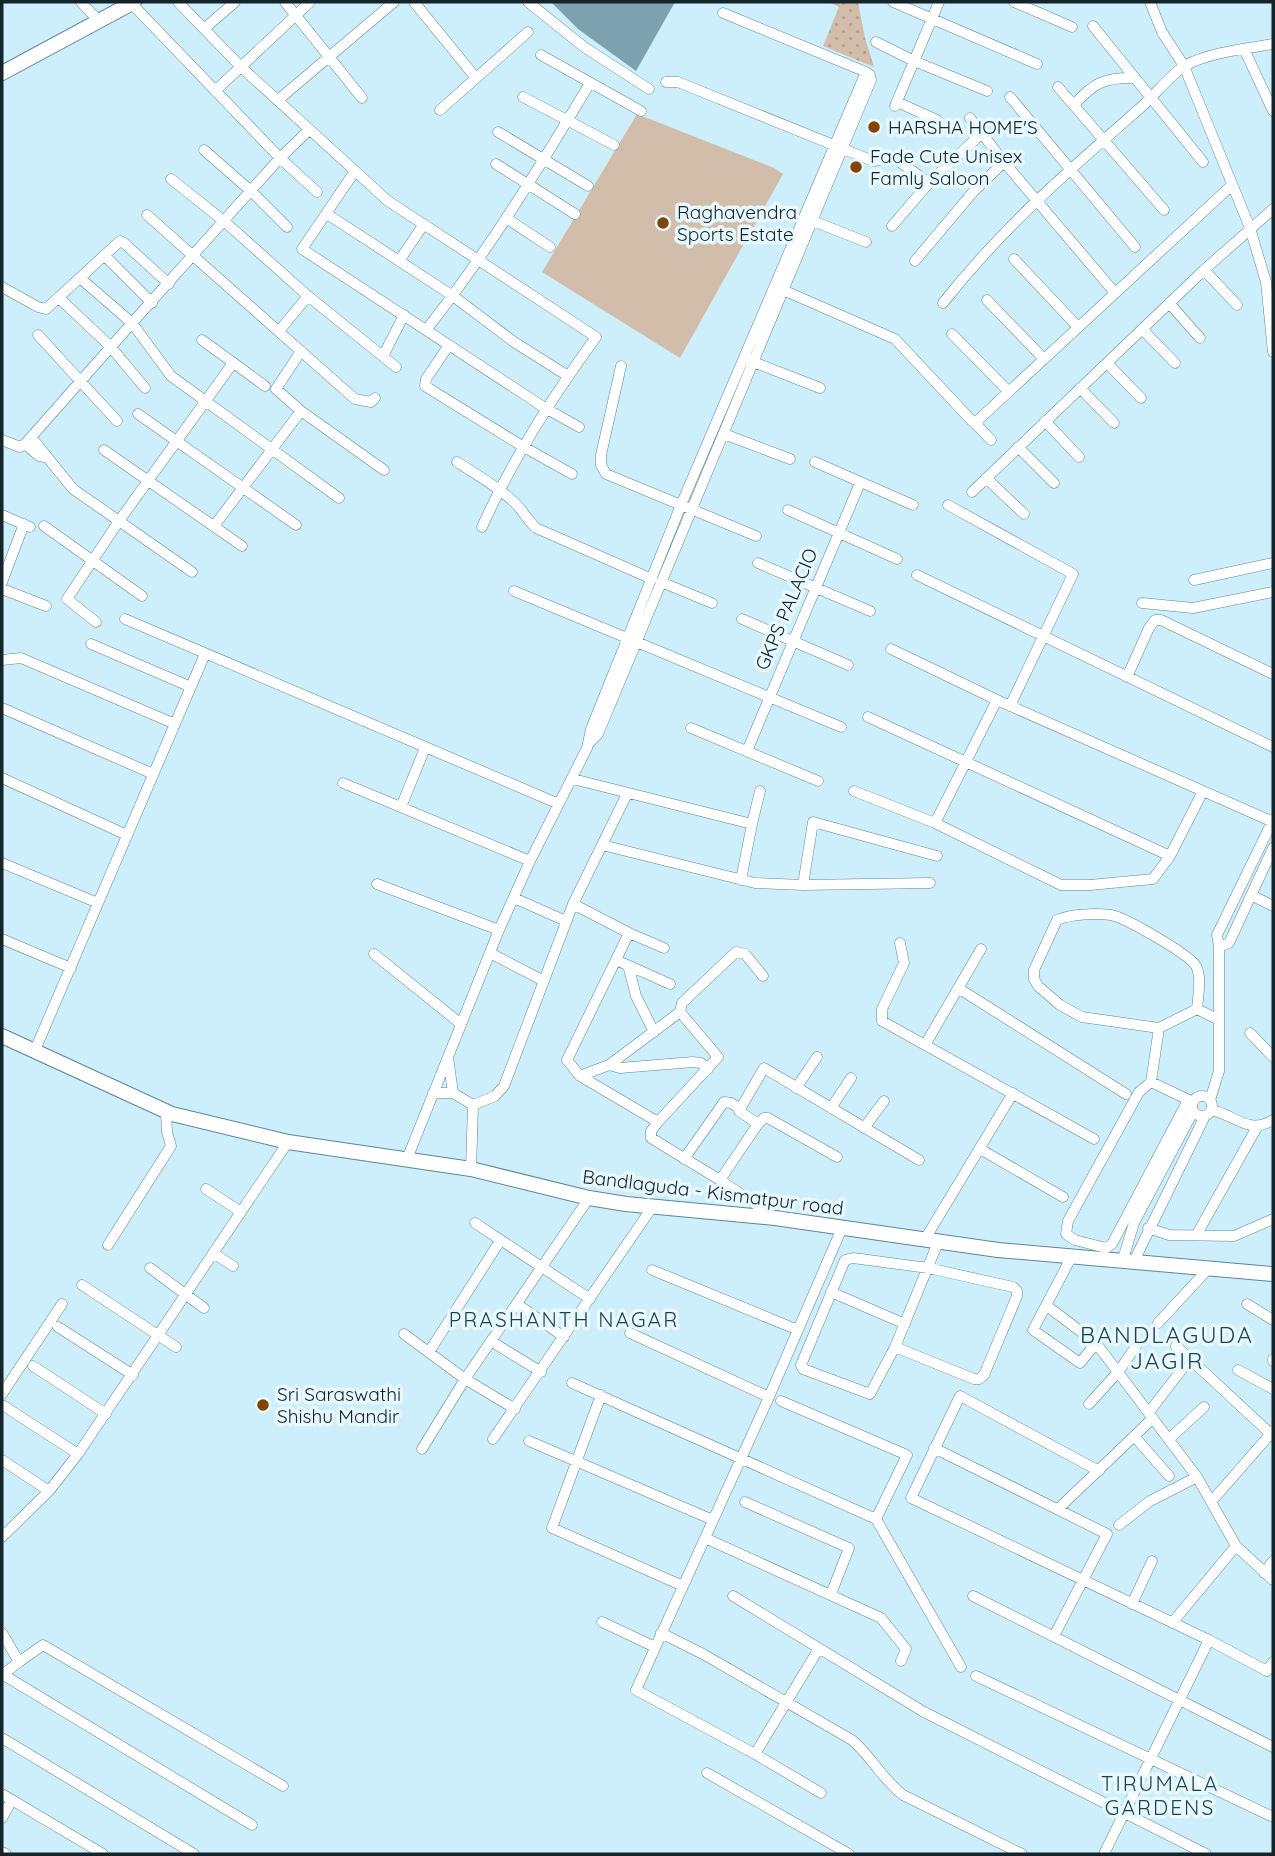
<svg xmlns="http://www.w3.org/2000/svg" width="1275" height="1856" font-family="Quicksand,sans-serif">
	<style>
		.park { fill: url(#park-dots) }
		.pitch { fill: #d2bcaa }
		.water { fill: #7da1af }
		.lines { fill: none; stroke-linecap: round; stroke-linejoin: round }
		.street-casing { stroke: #608696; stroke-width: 11 }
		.secondary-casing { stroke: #608696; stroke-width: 16 }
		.street { stroke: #fff; stroke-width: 10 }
		.secondary { stroke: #fff; stroke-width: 14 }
		.poi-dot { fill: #814500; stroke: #e8f8ff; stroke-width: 2.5 }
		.labels { text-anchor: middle; stroke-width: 7; stroke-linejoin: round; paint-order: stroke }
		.poi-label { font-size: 19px; fill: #14242a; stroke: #e8f8ff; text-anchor: start }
		.street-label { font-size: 19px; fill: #14242a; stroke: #e8f8ff }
		.neighbourhood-label { font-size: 21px; letter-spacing: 2px; fill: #1c4250; stroke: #e8f8ff }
		.quarter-label { font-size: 23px; letter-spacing: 2px; fill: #1c4250; stroke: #e8f8ff }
	</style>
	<defs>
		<pattern id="park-dots" width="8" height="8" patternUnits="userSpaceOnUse" patternTransform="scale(1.75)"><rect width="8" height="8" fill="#d2bcaa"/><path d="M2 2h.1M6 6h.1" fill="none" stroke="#b3a192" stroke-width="1.8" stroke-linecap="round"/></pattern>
	</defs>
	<rect width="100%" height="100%" fill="#cdeefb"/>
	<path class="park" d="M829,2H858L865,38L874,67L823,46L839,7Z"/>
	<path class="pitch" d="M637,114L774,168L783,174L680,358L542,272Z"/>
	<path class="water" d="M551,2H675L636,71L578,29Z"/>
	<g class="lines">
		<defs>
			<path id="street" d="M81,2L99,21
				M178,2L241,67L388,201L596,337C552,398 513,458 482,527
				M285,2L362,98
				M414,2L476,78
				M528,2L584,47L649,89
				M893,2L1037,64
				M1014,2L1072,27
				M1150,2L1162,32L1184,66L1250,228L1266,282L1273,352
				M1093,26L1203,162
				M205,28L235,2
				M876,42L914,61L987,91
				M1244,49L1273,111
				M541,55L641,111
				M666,82H678L873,161L893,157L929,183L982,133
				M1058,87L1164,210
				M215,91L310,2
				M523,97L614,145
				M1010,97L1135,247
				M278,100L394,2
				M897,102L937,120
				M1074,105C1093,83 1105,77 1135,78
				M895,106L939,2
				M440,110L528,32
				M970,118L1004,162L1115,293
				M309,130L280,158L317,192
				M498,132L588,186
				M204,150L252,192L287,227
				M496,164L575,214
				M355,171L302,249L545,408L579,427
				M171,179L225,222L308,296L396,367
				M327,214L453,296L514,342L568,376
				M147,215L355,399L371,402L375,398
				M506,218L550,247
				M808,219L866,242
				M892,226L929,183
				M105,256L152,303
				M1014,259L1078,327
				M399,261L424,224
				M915,261L973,192L1004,162
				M1204,270L1237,305
				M80,278L132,323L280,158L131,3
				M2,287L38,307L46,309L120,241L124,243L169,284
				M783,290L895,339L972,421L976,422L1232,185
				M59,298L110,346L145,388
				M987,300L1044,359
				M943,303C1003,227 1067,172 1139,109C1152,98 1173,72 1186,65C1212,52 1245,49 1273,44
				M1169,303L1200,338
				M1142,329L1175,363
				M426,330C488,252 539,168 590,83
				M279,331L308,296
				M952,334L1008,391
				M38,335L117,421
				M202,340L265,386
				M449,345L426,379L425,386L522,446L572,474
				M301,351L276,389L301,411L384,470
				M383,356L404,315
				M748,360L820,388
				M1107,363L1141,398
				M621,366L601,455V465L606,474L756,536
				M1080,388L1114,423
				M138,414L296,525
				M1045,421L1079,457
				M974,422L991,440
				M724,434L790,459
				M31,437L73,489L119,521L233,363
				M2,440L20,447L25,444L132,323L171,376L339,498
				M25,444L39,456L45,457
				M1018,447L1054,483
				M104,450L242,546
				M457,462C477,475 497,486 514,502C523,510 527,520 536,528L652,579
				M815,462L913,505
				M986,478L1024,514
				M972,492L1204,270L1273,209
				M948,505L1073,574L1010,706
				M788,510L897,559
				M2,515L30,527
				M44,526L142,596
				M214,526L301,411
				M758,563L870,611
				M917,575L1273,747
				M1194,580L1273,563
				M2,582L24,524
				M661,582L712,603
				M2,589L46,606
				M514,591L841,727
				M1142,603L1193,608L1273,592
				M125,619L559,804
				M742,619L848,665
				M96,622L67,599L119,521L192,572
				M91,644L191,687
				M891,649L997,700L1273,822
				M2,660L21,658L175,724
				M1127,677L1149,628L1155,620H1161L1273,674
				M2,708L153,774
				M868,717L1170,856L1203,791
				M691,728L818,781
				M589,743L598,734L871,80L870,75L866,72L723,13
				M747,751L860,483
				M2,778L127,835
				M573,779L752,824L741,880
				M343,783L530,861
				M854,791L935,823L1061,885H1090L1153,879L1170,856
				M401,807L425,748
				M935,823L997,700
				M752,824L760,791
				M602,845L755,883L803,885L930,883
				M2,863L98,903
				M377,884L499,930
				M803,885L813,822L937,856
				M1251,895L1273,906
				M514,898L566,921
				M573,904L629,933L664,948
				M629,933L567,1060L580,1076L658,1122
				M2,939L71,968
				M900,943L904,963L882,1009V1021L1094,1139
				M1219,947L1229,943L1273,848
				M490,953L544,981
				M374,954L461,1024
				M616,960L670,984
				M628,965L636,996L654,1032
				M958,988L1126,1094
				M680,1012L718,1057L658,1122L651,1131V1138L720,1180L773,1216
				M1159,1028L1197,1009
				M1250,1033L1273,1057
				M925,1045L981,949
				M35,1050L205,654
				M609,1065L620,1068L693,1062L701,1063L708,1069
				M580,1076L609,1065L680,1012L682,1003L736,952L745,954L763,976
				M1151,1082L1159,1028L1082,1017L1060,1005L1038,986L1034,979V970L1057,920C1072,914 1095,913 1111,915C1124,917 1189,954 1196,966C1202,978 1198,996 1197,1009L1219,1020
				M796,1088L817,1057
				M433,1093H453L448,1057
				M453,1093L473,1105
				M1192 1106a10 10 0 1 1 20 0a10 10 0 1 1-20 0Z
				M1188,1100L1112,1244L1106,1248L1075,1240L1066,1234L1068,1221L1139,1092L1151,1082L1193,1102
				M1210,1100L1219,1071V947L1217,935L1273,820
				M831,1108L851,1078
				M1211,1110C1236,1115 1248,1135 1273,1120
				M758,1124L764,1118H768L837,1157
				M864,1128L884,1101
				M980,1149L1063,1197
				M407,1159L499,930L530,861L587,748L591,729L681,505L866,72
				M684,1159L724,1102L731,1103L739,1108
				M471,1169L473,1105L495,1096L504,1086L573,904L627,794
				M720,1180L758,1124L739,1111L764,1068L919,1160
				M206,1189L241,1212
				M475,1223L590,1299
				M1148,1228L1169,1235L1234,1236L1273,1219
				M1197,1234L1257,1127
				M925,1239L1013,1093
				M108,1245L171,1146L167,1132L166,1112
				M213,1253L233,1266
				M1072,1256L1033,1330L1080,1363L1096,1343
				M1123,1259L1134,1223L1193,1112
				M1134,1261L1205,1116
				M150,1268L204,1308
				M652,1270L798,1330
				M82,1285L176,1347
				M831,1292L905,1324
				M517,1304L564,1337
				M1247,1304L1273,1320
				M1047,1306L1096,1343L1197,1477L1236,1546L1273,1580
				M1158,1323L1210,1267
				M58,1327L133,1375
				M630,1333L769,1397
				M404,1334L465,1379L515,1409
				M491,1341L541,1372
				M895,1347L870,1394L803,1369L801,1365L845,1260L853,1258L928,1268L1013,1287L1017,1291V1296L984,1375L979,1379H974L895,1347L939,1240
				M429,1352L500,1241
				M1190,1359L1273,1436
				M1273,1361V1359
				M33,1366L106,1414
				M1238,1370L1273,1389
				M572,1383L876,1519L961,1667
				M2,1394L62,1304
				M601,1395L552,1528L683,1586
				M781,1401L907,1455L876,1519
				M1089,1404L1119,1371L1138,1343
				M4,1406L78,1454
				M1149,1412L1190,1359L1176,1346
				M1134,1436L1169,1476
				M493,1439L653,1206
				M1169,1439L1204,1407
				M529,1441L713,1520
				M934,1448L1107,1534L1054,1636
				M422,1449L465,1379L589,1198
				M2,1460L49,1491
				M1099,1471L960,1396L911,1498L1209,1640L1267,1671L1273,1662
				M745,1502L849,1548L831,1594
				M1211,1502L1273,1431
				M1058,1509L1153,1418
				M1119,1525L1150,1501L1197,1477
				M2,1537L49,1491L78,1454L288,1142
				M705,1538L881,1618L906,1649L901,1661
				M1264,1573L1273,1561
				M733,1596L924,1712L1206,1854
				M973,1596L1273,1747
				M1132,1604L1152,1561
				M602,1622L655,1647
				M1172,1623L1236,1546
				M2,1633L19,1662L2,1675
				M661,1633L703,1654L852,1740C872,1757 881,1778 903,1795L1022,1854
				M818,1650L755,1754L636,1690L769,1397L842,1228
				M19,1662L43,1645L283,1786
				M2,1674L252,1825
				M976,1676L1273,1817
				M2,1738L194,1854
				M755,1754L821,1793
				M707,1773L849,1854
				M2,1794L103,1854
				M2,1818L12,1800
				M2,1852L6,1854
				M1104,1854L1209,1640"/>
			<path id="secondary" d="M2,73L134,2
				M2,1036L172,1114L288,1142L471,1169L589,1198L626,1204L775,1218L998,1250L1273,1274"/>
		</defs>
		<use href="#street" class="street-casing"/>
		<use href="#secondary" class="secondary-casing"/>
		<use href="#street" class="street"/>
		<use href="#secondary" class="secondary"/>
	</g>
	<g class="poi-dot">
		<circle cx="874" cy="127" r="7"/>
		<circle cx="856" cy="167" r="7"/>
		<circle cx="663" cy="223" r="7"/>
		<circle cx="263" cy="1405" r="7"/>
	</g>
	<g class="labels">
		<g class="poi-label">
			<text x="888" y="134">HARSHA HOME'S</text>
			<text x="870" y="163">Fade Cute Unisex<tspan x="870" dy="22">Famly Saloon</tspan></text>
			<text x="677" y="219">Raghavendra<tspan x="677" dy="22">Sports Estate</tspan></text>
			<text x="277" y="1401">Sri Saraswathi<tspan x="277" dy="22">Shishu Mandir</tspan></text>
		</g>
		<g class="street-label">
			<text transform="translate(786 609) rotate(-67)" y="7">GKPS PALACIO</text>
			<text transform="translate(713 1192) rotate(7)" y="7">Bandlaguda - Kismatpur road</text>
		</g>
		<g class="neighbourhood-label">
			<text x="564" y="1327">PRASHANTH NAGAR</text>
			<text x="1160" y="1791">TIRUMALA<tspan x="1160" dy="24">GARDENS</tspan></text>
		</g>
		<g class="quarter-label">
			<text x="1167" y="1343">BANDLAGUDA<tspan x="1167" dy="26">JAGIR</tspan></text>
		</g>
	</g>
	<rect width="1275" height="1856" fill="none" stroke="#14242a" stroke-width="7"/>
</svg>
